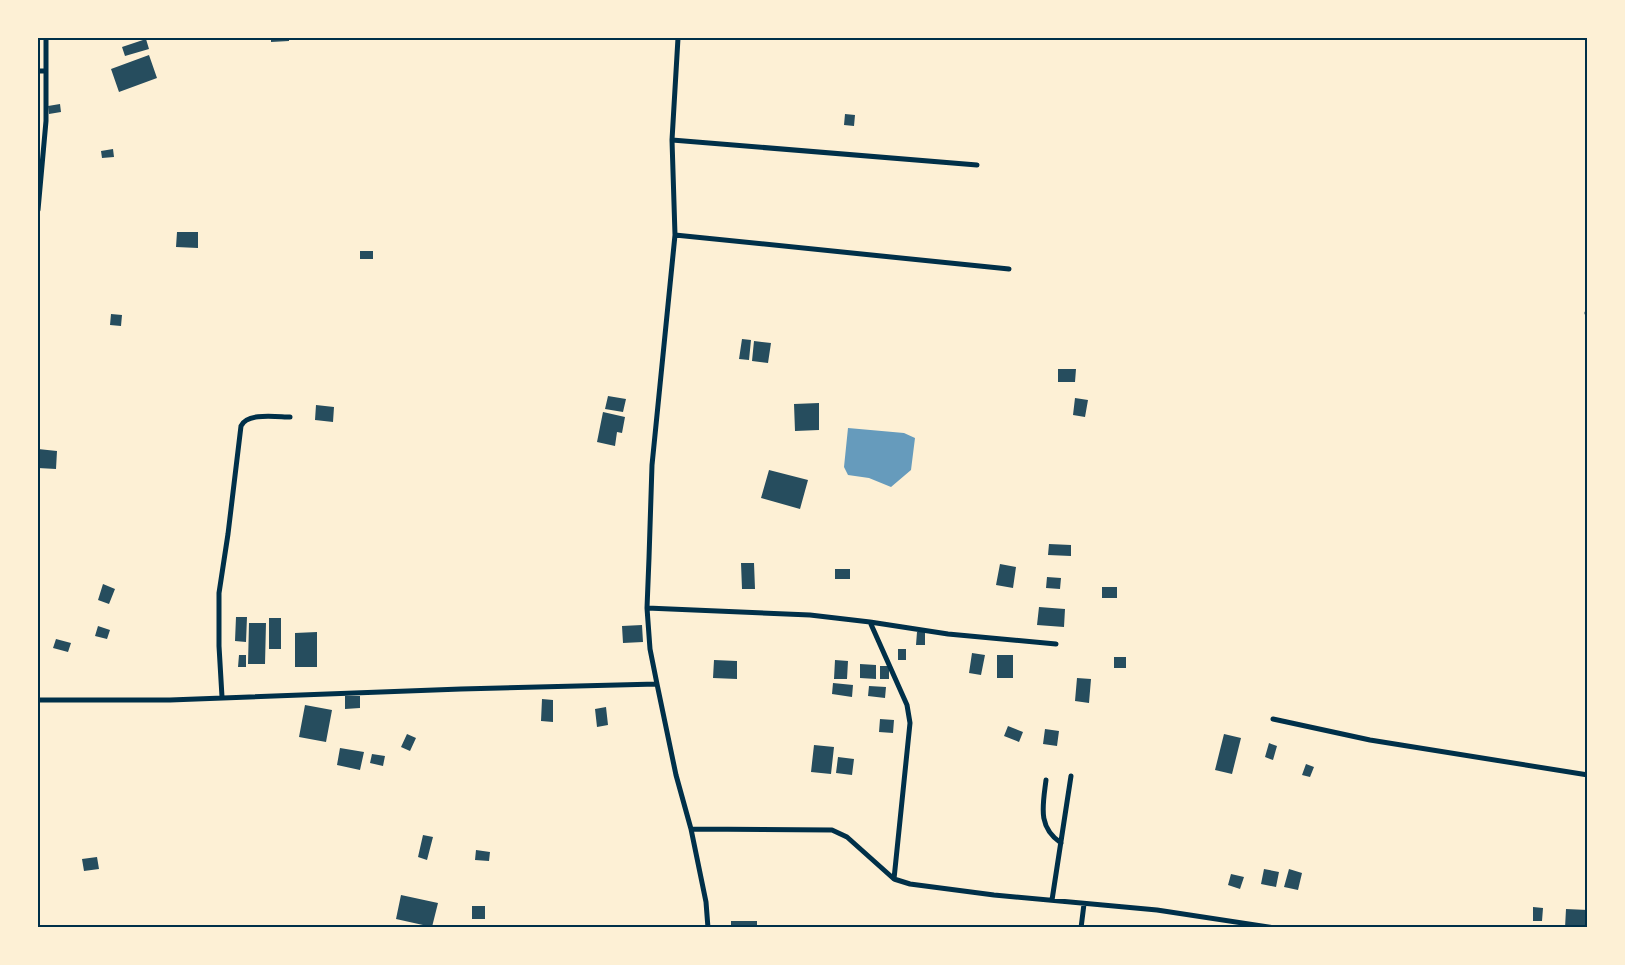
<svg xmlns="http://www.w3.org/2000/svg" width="1625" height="965" font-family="Manrope,sans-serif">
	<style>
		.water { fill: #669bbc }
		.building { fill: #264d5e }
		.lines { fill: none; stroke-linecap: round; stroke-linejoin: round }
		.minor { stroke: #003049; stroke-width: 5 }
		.neatline { fill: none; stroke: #003049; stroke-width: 2 }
	</style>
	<rect width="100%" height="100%" fill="#fdf0d5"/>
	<path class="water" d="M848,428L904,433L915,438L911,470L891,487L869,478L848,475L844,467Z"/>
	<path class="building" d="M271,38H289V41L271,42Z
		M146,39L149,49L125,56L122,47Z
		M149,55L157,78L119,92L111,69Z
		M60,104L61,112L49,114L48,106Z
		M845,114L855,115L854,126L844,125Z
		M113,149L114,157L102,158L101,151Z
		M177,232H198V248L176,247Z
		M360,251H373V259H360Z
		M111,314L122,315L121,326L110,325Z
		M742,339L751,340L749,360L739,359Z
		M754,341L771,343L768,363L752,361Z
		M1058,369H1076L1075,382H1058Z
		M608,396L626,399L623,412L605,409Z
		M1075,398L1088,400L1085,417L1073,415Z
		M819,403V430L795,431L794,404Z
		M316,405L334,407L333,422L315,420Z
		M603,412L625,417L622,433L617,432L615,446L597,442Z
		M38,449L57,451L56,469L38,468Z
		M769,470L808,480L800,509L761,498Z
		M1049,544L1071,545V556L1048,555Z
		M741,563H754L755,589H742Z
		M1000,564L1016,567L1013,588L996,585Z
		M835,569H850V579H835Z
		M1047,577L1061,578L1060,589L1046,588Z
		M103,584L115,589L109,604L98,600Z
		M1102,587H1117V598H1102Z
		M1039,607L1065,609L1064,627L1037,625Z
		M236,617H247L246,642L235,641Z
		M269,618H281V649H269Z
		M249,623H266L265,664H248Z
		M642,625L643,642L623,643L622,626Z
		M98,626L110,630L107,639L95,636Z
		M317,632V667H295V633Z
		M917,632H925V645H916Z
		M56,639L71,643L68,652L53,648Z
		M898,649H906V660H898Z
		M972,653L985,655L981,675L969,673Z
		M239,655H246V667H238Z
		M997,655H1013V678H997Z
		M1114,657H1126V668H1114Z
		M714,660L737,661V679L713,678Z
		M835,660L848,661L847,679H834Z
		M860,664L876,665V679L860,678Z
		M880,666H889V679H880Z
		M1077,678L1091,679L1089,703L1075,701Z
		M833,683L853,685L852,697L832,694Z
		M869,686L886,687L885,698L868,696Z
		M345,696H360V708L345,709Z
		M542,699L553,700V722L541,721Z
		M305,705L332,710L326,742L299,737Z
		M606,707L608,725L597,727L595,709Z
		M880,719L894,720L893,733L879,732Z
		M1008,726L1023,732L1019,742L1004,736Z
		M1045,729L1059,731L1057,746L1043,744Z
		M407,734L416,738L410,751L401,747Z
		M1224,734L1241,738L1232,774L1215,770Z
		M1269,743L1277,746L1273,760L1265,757Z
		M814,745L834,747L831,774L811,772Z
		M340,748L364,752L360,770L337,765Z
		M372,754L385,756L383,766L370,763Z
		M838,757L854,759L852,775L836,773Z
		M1306,764L1314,767L1310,777L1302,775Z
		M423,835L433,837L427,860L418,857Z
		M476,850L490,852L489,861L475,860Z
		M97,857L99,869L84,871L82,859Z
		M1264,869L1279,872L1276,887L1261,884Z
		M1289,869L1302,873L1298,890L1284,887Z
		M1231,874L1244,877L1240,889L1228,885Z
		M401,895L438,903L432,927L396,919Z
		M472,906H485V919H472Z
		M1533,907L1543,908L1542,921H1533Z
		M1566,909L1588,910V928H1565Z
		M731,921H757V928H731Z"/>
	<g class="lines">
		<path class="minor" d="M38,71H46V38
			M672,140L977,165
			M38,210L46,121V71
			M675,235L1009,269
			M1587,313H1588
			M647,608L810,615L870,622L948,634L1056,644
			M870,622L907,705L910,723L894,879
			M657,684L676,775L691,829L706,902L708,928
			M222,697L219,646V593L228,534L241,426C247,412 278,417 290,417
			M38,700H170L461,689L657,684L650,649L647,608L649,558L652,465L675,235L672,140L678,38
			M1273,719L1370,740L1588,775
			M1046,780C1043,805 1037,827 1061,843
			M691,829L832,830L847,837L894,879L910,884L994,895L1157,910L1275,928
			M1052,900L1071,776
			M1081,928L1084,904"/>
	</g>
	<rect width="1625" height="965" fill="none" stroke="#fdf0d5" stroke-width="78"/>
	<rect x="39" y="39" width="1547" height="887" class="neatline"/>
</svg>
